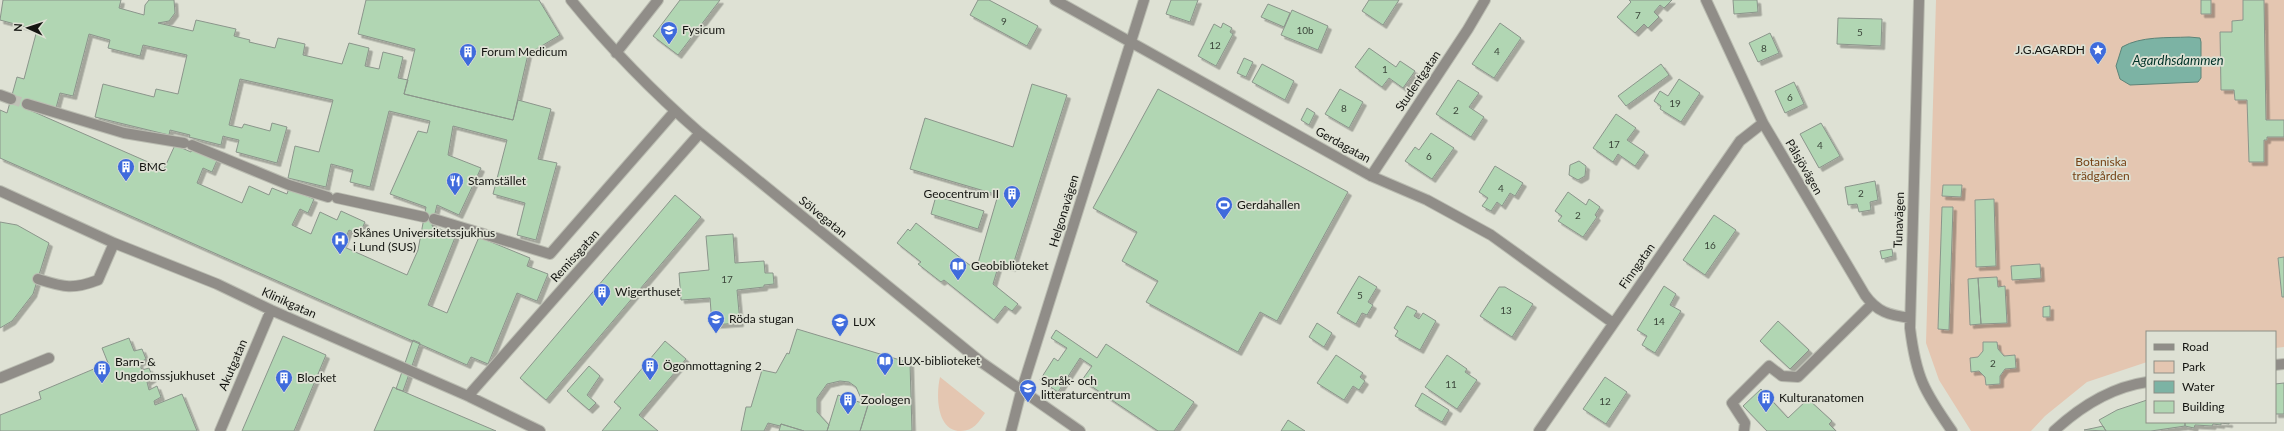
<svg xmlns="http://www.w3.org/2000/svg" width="2284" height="431" font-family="Lato,sans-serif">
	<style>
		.green { fill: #e4c6b1 }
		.water { fill: #7cb3a4; stroke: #5d8478 }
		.building { fill: #b1d6b3; stroke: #8b958b; fill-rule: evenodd; filter: url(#shadow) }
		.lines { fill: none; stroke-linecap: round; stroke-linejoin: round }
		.minor-tunnel { stroke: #c0c2b7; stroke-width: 10; stroke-dasharray: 10 5; stroke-linecap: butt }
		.minor-casing { stroke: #babcb1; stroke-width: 12 }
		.minor { stroke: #908d88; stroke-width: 10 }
		.labels { text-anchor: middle; stroke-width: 3.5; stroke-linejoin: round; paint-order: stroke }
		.number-label { font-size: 10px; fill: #3b453a }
		.poi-label { font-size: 12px; fill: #141511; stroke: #dee1d4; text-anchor: start }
		.street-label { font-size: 12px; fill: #141511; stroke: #dee1d4 }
		.park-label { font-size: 12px; fill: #774316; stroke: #dee1d4 }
		.water-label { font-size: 13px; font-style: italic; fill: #003228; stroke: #dee1d4 }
	</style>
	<defs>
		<filter id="shadow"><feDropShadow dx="3.5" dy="3.5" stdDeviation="0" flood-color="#0004"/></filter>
	</defs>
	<rect width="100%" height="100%" fill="#dee1d4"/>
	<path class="green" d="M1936,0H2284V347L2275,348V332H2147V362L2087,382L2045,416L2031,431H1971L1939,380L1926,343Z
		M940,377L985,413C979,422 973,431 961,431C936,431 936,394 940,377Z"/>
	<path class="water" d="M2189,37L2200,38L2201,42V78L2198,82L2130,85L2120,79L2116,66L2122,47C2141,36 2167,38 2189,37Z"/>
	<path class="building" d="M3,0H121L119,8L144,15L145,5L149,0H174L175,13L169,21L158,23L193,31L196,20L236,29L234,36L250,40L249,42L275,48L278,38L305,44L303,55L342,64L349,43L369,48L365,66L379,69L383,52L403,57L398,78L408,80L404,94L513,120L518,100L551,109L538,159L557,163L536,240L517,235L525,203L493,194L507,140L453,126L448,155L481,168L459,215L437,205L432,226L456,235L428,305L447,313L479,237L530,258L527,266L548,274L537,301L517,293L488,364L471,357L467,365L0,158V110L7,113L17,77L24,79L37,30L0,20ZM89,34L110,40L108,48L140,56L143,45L187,55L178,94L156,89L154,97L103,84L95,117L169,135L170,130L190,135L189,137L221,145L223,136L226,137L239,140L236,152L277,163L287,127L272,123L270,131L244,124L242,128L229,125L240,79L333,100L319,152L295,146L288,178L326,187L331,164L353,170L350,182L370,187L389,111L430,121L427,133L418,131L390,194L426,207L418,250L407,275L342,246L349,230L359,235L365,222L341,211L337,220L320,212L311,234L292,225L300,209L308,213L314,199L289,188L287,194L272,188L269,195L249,186L242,203L197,183L203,168L212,172L218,158L193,147L191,152L175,145L164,169L25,108H56L60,93L73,96Z
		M366,0H539L560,35L528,54L513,120L404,94L415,49L358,34Z
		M680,0H720L678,55L653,36Z
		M978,0H989L1038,26L1027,46L970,15Z
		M1171,0H1198L1190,22L1166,14Z
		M1369,0H1399L1383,25L1362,11Z
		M1629,0H1672L1664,8L1660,5L1654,12L1659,17L1648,28L1644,24L1635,33L1617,17L1631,2Z
		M1733,0H1757L1758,12L1734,14Z
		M2201,0H2211V14H2201Z
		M2243,0H2264L2266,120H2284V137H2267V140H2264V162H2249L2247,100H2235L2234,90H2221L2220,32H2232V21L2243,20Z
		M1268,4L1290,13L1284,27L1261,17Z
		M1292,10L1328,26L1318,50L1281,35Z
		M1838,18L1882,19L1881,46L1837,44Z
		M1223,23L1232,28L1230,32L1233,34L1216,66L1198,56L1214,24L1221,28Z
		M1500,23L1521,38L1494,78L1472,64Z
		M1770,33L1779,53L1758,62L1749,43Z
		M1369,48L1396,67L1400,61L1415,71L1403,88L1389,78L1382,87L1355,67Z
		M1244,58L1253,62L1246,77L1237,73Z
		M1262,64L1294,81L1285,100L1252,82Z
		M1661,64L1669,75L1626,106L1618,96Z
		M1679,79L1700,93L1681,122L1660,109L1661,106L1654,101L1660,91L1668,96Z
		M1458,80L1479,93L1469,107L1484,117L1471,137L1436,114Z
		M1794,82L1804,104L1785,113L1775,91Z
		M1032,84L1067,95L1012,268L999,264L993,284L1018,304L1012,311L1005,306L994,320L944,280L941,282L918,264L921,262L897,243L908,229L910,231L916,223L976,270L998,195L910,169L925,118L1013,147Z
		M1158,89L1348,192L1277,321L1260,312L1238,352L1146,302L1158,281L1122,261L1137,232L1093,208Z
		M1340,89L1363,102L1349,128L1325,114Z
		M1307,108L1315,113L1309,125L1301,120Z
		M1616,114L1636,128L1627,140L1645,152L1635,166L1618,154L1613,162L1593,148Z
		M1821,123L1840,156L1819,168L1800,134Z
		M1431,133L1454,148L1432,179L1405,161L1415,147L1419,150Z
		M1579,161L1586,166L1585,176L1578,180L1569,175L1570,165Z
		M1495,166L1523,183L1515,196L1510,193L1502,206L1497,202L1491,211L1482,206L1488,198L1479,192Z
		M1875,181L1878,200L1870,202L1871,210L1859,212L1857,204L1848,205L1845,187Z
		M1943,185H1962L1961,197L1942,196Z
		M1568,192L1586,205L1589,199L1600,207L1595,215L1597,217L1583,237L1558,221L1562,216L1555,211Z
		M675,195L701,217L546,400L520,378Z
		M936,196L984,211L978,229L931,214Z
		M1994,199L1996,266L1976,267L1975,200Z
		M1942,207H1953L1949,330L1938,329Z
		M1714,215L1736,230L1705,275L1683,260Z
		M0,222L17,225L49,243L33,294L12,321L0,328Z
		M733,234L735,263L764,261L765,273H773L774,284L764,285V287L737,290L740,323L712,325L710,298L681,300L679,273L709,270L706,236Z
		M1892,249L1893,256L1882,259L1880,251Z
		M2284,257V297H2282L2278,258Z
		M2040,264L2041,278L2012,280L2011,266Z
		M1359,276L1377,287L1368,302L1373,305L1367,315L1362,313L1356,324L1337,313Z
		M1997,277L1998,287L2005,286L2007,323L1981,324L1978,278Z
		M1978,278L1981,324L1970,325L1968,279Z
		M1664,286L1676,294L1670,305L1681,311L1655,353L1642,345L1647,336L1637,330Z
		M1499,287H1505L1533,304L1512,337L1480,316Z
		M1407,306L1417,311L1414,316L1419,319L1423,313L1436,321L1420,350L1395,336L1398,331L1394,328Z
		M2050,306V317H2043V307Z
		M1778,321L1809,350L1790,369L1760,341Z
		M1317,323L1332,333L1324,347L1309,337Z
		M797,329L910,363L912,431H860L868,405L863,403L856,387L849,382L840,381L827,384L817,398V412L829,425L827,431H804L781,424L780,426L768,423L764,431H741L746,407H751L762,370L776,373L787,353L789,354Z
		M1056,330L1097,358L1106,344L1194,402L1174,431H1158L1082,380L1092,366L1080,358L1058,392L1040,380L1054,358L1058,361L1067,348L1051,338Z
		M283,336L326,355L294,431H242Z
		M129,338L134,351L142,349L146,359L139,363L142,370L149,368L153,378L147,382L149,390L157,386L161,397L154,401L155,405L182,394L197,431H0V415L41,399L39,392L108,363L102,348Z
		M413,340L420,343L403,391L396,389Z
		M665,341L686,359L639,415L658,431H602L621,408L614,402Z
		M1983,342H1997L1998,349L2004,356L2015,355L2016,368L2005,369L2000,376V384L1986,385L1985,377L1979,371L1971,372L1970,358L1978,357L1983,351Z
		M1336,355L1363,373L1360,377L1365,381L1359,390L1353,386L1344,400L1317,383Z
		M1447,355L1467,369L1465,372L1477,380L1457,409L1425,387Z
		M589,366L600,376L587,395L596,403L589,410L567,391Z
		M1605,377L1627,392L1606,424L1583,409Z
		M2284,383V414H2275V384Z
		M393,387L416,397L496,431H374Z
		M1761,389L1788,418L1808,399L1832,421L1829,424L1836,431H1767L1743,406Z
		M1422,393L1449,410L1442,422L1415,406Z
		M838,395L868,405L860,431H827Z
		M2147,400V422H2185V426L2151,431H2106L2099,420L2117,410Z
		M1288,420L1305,431H1281Z
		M2185,422H2229V424L2221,423V425L2213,424L2212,426L2195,425L2194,428L2185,426Z
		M781,424L804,431H779Z
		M2103,426L2106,431L2084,430L2094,428Z"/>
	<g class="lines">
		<path class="minor-tunnel" d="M11,99L27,104"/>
		<defs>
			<path id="minor" d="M571,0C610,48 653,92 700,133L981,362L1080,431
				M1055,0L1371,176L1427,200L1491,235L1613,323
				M1706,0L1763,123L1865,295C1877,312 1889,315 1910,318
				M1919,0L1910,328C1916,377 1924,391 1952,431
				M616,53L658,0
				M0,95L11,99
				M27,104L124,133L184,143
				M192,145L289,185L328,197
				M1371,176L1468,29L1485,0
				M0,191L114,243L217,284L271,310L468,396L540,431
				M337,198L424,217
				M434,219L550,254L675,111
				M38,279C64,287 72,290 98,280L114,243
				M2275,365L2284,364
				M0,378L49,358
				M468,396L700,133
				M220,431L271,310
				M1011,431L1021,392L1144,0
				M1539,431L1740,141L1763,123
				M1744,431L1745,423L1732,403L1769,366L1782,376L1798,377L1871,305
				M2054,431C2080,407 2112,387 2147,382"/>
		</defs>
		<use href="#minor" class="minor-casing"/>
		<use href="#minor" class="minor"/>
	</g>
	<defs>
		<symbol id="university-pin" viewBox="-11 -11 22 30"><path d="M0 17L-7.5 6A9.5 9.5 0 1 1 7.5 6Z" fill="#3f6bdc" stroke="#dee1d4"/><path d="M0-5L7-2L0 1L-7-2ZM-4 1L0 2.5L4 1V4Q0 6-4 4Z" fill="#fff"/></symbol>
		<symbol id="sight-pin" viewBox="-11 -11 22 30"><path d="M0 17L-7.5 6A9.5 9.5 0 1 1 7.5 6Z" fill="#3f6bdc" stroke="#dee1d4"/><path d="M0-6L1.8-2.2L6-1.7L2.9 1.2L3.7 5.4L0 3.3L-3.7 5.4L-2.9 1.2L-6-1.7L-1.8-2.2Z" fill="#fff"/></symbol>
		<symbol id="building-pin" viewBox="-11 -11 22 30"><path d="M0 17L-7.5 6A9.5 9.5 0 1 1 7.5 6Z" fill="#3f6bdc" stroke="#dee1d4"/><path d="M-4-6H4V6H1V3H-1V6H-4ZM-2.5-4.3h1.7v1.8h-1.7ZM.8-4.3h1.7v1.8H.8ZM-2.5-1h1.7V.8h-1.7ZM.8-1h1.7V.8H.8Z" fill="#fff"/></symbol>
		<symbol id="restaurant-pin" viewBox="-11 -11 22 30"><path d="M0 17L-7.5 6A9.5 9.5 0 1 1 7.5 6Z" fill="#3f6bdc" stroke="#dee1d4"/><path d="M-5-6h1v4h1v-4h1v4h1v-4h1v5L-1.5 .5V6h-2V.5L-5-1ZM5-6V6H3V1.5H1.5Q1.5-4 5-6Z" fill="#fff"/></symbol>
		<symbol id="stadium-pin" viewBox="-11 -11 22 30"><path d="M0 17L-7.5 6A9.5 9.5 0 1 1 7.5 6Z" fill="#3f6bdc" stroke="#dee1d4"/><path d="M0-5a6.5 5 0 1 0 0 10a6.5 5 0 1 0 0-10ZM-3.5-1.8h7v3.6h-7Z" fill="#fff"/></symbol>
		<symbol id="hospital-pin" viewBox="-11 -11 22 30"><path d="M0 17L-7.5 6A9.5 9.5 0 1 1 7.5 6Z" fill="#3f6bdc" stroke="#dee1d4"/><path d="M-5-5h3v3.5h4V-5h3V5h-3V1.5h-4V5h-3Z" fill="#fff"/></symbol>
		<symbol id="library-pin" viewBox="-11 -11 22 30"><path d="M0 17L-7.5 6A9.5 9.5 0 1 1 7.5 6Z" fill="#3f6bdc" stroke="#dee1d4"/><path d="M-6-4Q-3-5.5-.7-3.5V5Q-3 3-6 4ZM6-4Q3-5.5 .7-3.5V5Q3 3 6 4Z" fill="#fff"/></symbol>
		<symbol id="school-pin" viewBox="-11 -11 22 30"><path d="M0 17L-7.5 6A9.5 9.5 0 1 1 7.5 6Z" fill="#3f6bdc" stroke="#dee1d4"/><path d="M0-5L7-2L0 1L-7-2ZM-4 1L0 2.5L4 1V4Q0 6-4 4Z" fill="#fff"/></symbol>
	</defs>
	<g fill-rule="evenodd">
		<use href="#university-pin" x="659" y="20" width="20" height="27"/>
		<use href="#sight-pin" x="2088" y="40" width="20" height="27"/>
		<use href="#building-pin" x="458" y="42" width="20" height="27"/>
		<use href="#building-pin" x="116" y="157" width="20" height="27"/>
		<use href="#restaurant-pin" x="445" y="171" width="20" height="27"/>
		<use href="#building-pin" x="1002" y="184" width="20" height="27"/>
		<use href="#stadium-pin" x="1214" y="195" width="20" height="27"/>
		<use href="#hospital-pin" x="330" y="230" width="20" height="27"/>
		<use href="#library-pin" x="948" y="256" width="20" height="27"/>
		<use href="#building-pin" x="592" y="282" width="20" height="27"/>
		<use href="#school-pin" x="706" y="309" width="20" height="27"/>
		<use href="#university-pin" x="830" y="312" width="20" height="27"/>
		<use href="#library-pin" x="875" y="351" width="20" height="27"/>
		<use href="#building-pin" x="640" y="356" width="20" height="27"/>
		<use href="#building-pin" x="92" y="359" width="20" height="27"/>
		<use href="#building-pin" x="274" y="368" width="20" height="27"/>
		<use href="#university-pin" x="1018" y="378" width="20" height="27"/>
		<use href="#building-pin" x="1756" y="388" width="20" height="27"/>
		<use href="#building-pin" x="838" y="390" width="20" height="27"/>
	</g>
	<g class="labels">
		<g class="number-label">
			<text x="1638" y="19">7</text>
			<text x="1004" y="25">9</text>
			<text x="1305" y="34">10b</text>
			<text x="1860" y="36">5</text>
			<text x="1215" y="49">12</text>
			<text x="1764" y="52">8</text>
			<text x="1497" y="55">4</text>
			<text x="1385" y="73">1</text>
			<text x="1790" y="101">6</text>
			<text x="1675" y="107">19</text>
			<text x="1344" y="112">8</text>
			<text x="1456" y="114">2</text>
			<text x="1614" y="148">17</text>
			<text x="1820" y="149">4</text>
			<text x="1429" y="160">6</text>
			<text x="1501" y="192">4</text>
			<text x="1861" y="197">2</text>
			<text x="1578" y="219">2</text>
			<text x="1710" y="249">16</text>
			<text x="727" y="283">17</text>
			<text x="1360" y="299">5</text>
			<text x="1506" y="314">13</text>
			<text x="1659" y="325">14</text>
			<text x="1993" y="367">2</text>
			<text x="1451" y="388">11</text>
			<text x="1605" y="405">12</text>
		</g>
		<g class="poi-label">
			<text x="682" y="34">Fysicum</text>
			<text x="2085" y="54" text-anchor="end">J.G.AGARDH</text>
			<text x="481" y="56">Forum Medicum</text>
			<text x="139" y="171">BMC</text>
			<text x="468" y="185">Stamstället</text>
			<text x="999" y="198" text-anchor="end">Geocentrum II</text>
			<text x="1237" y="209">Gerdahallen</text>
			<text x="353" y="237">Skånes Universitetssjukhus<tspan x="353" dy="14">i Lund (SUS)</tspan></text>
			<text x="971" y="270">Geobiblioteket</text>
			<text x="615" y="296">Wigerthuset</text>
			<text x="729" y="323">Röda stugan</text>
			<text x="853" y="326">LUX</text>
			<text x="898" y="365">LUX-biblioteket</text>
			<text x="115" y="366">Barn- &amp;<tspan x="115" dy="14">Ungdomssjukhuset</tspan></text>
			<text x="663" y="370">Ögonmottagning 2</text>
			<text x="297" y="382">Blocket</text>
			<text x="1041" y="385">Språk- och<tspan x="1041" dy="14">litteraturcentrum</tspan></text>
			<text x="1779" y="402">Kulturanatomen</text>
			<text x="861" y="404">Zoologen</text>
		</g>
		<g class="street-label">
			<text transform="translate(1418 81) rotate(-56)" y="4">Studentgatan</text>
			<text transform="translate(1343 145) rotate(29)" y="4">Gerdagatan</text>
			<text transform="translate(1804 167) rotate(60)" y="4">Pålsjövägen</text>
			<text transform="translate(1064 211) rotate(-73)" y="4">Helgonavägen</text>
			<text transform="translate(823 217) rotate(39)" y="4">Sölvegatan</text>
			<text transform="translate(1899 220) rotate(-88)" y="4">Tunavägen</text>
			<text transform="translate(575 256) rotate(-48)" y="4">Remissgatan</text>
			<text transform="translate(1637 266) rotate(-55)" y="4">Finngatan</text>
			<text transform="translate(289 303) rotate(24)" y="4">Klinikgatan</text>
			<text transform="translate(233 365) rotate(-67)" y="4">Akutgatan</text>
		</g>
		<g class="park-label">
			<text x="2101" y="166">Botaniska<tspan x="2101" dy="14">trädgården</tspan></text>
		</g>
		<g class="water-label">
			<text x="2178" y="65">Agardhsdammen</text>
		</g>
	</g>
	<rect x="2146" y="331" width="130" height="92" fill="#dee1d4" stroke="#8d8f86"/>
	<rect x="2154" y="344" width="20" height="6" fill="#908d88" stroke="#8d8f86"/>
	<text x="2182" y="351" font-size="12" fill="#141511">Road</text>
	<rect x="2154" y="361" width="20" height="12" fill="#e4c6b1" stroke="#8d8f86"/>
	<text x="2182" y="371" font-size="12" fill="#141511">Park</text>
	<rect x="2154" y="381" width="20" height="12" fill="#7cb3a4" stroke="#8d8f86"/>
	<text x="2182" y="391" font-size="12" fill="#141511">Water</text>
	<rect x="2154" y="401" width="20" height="12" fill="#b1d6b3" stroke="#8d8f86"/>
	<text x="2182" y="411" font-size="12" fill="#141511">Building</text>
	<g transform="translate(28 28) rotate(273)" stroke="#dee1d4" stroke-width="3" paint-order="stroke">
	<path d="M0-3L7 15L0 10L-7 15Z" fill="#141511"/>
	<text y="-6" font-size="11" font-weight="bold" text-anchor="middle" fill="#141511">N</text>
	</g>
</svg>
